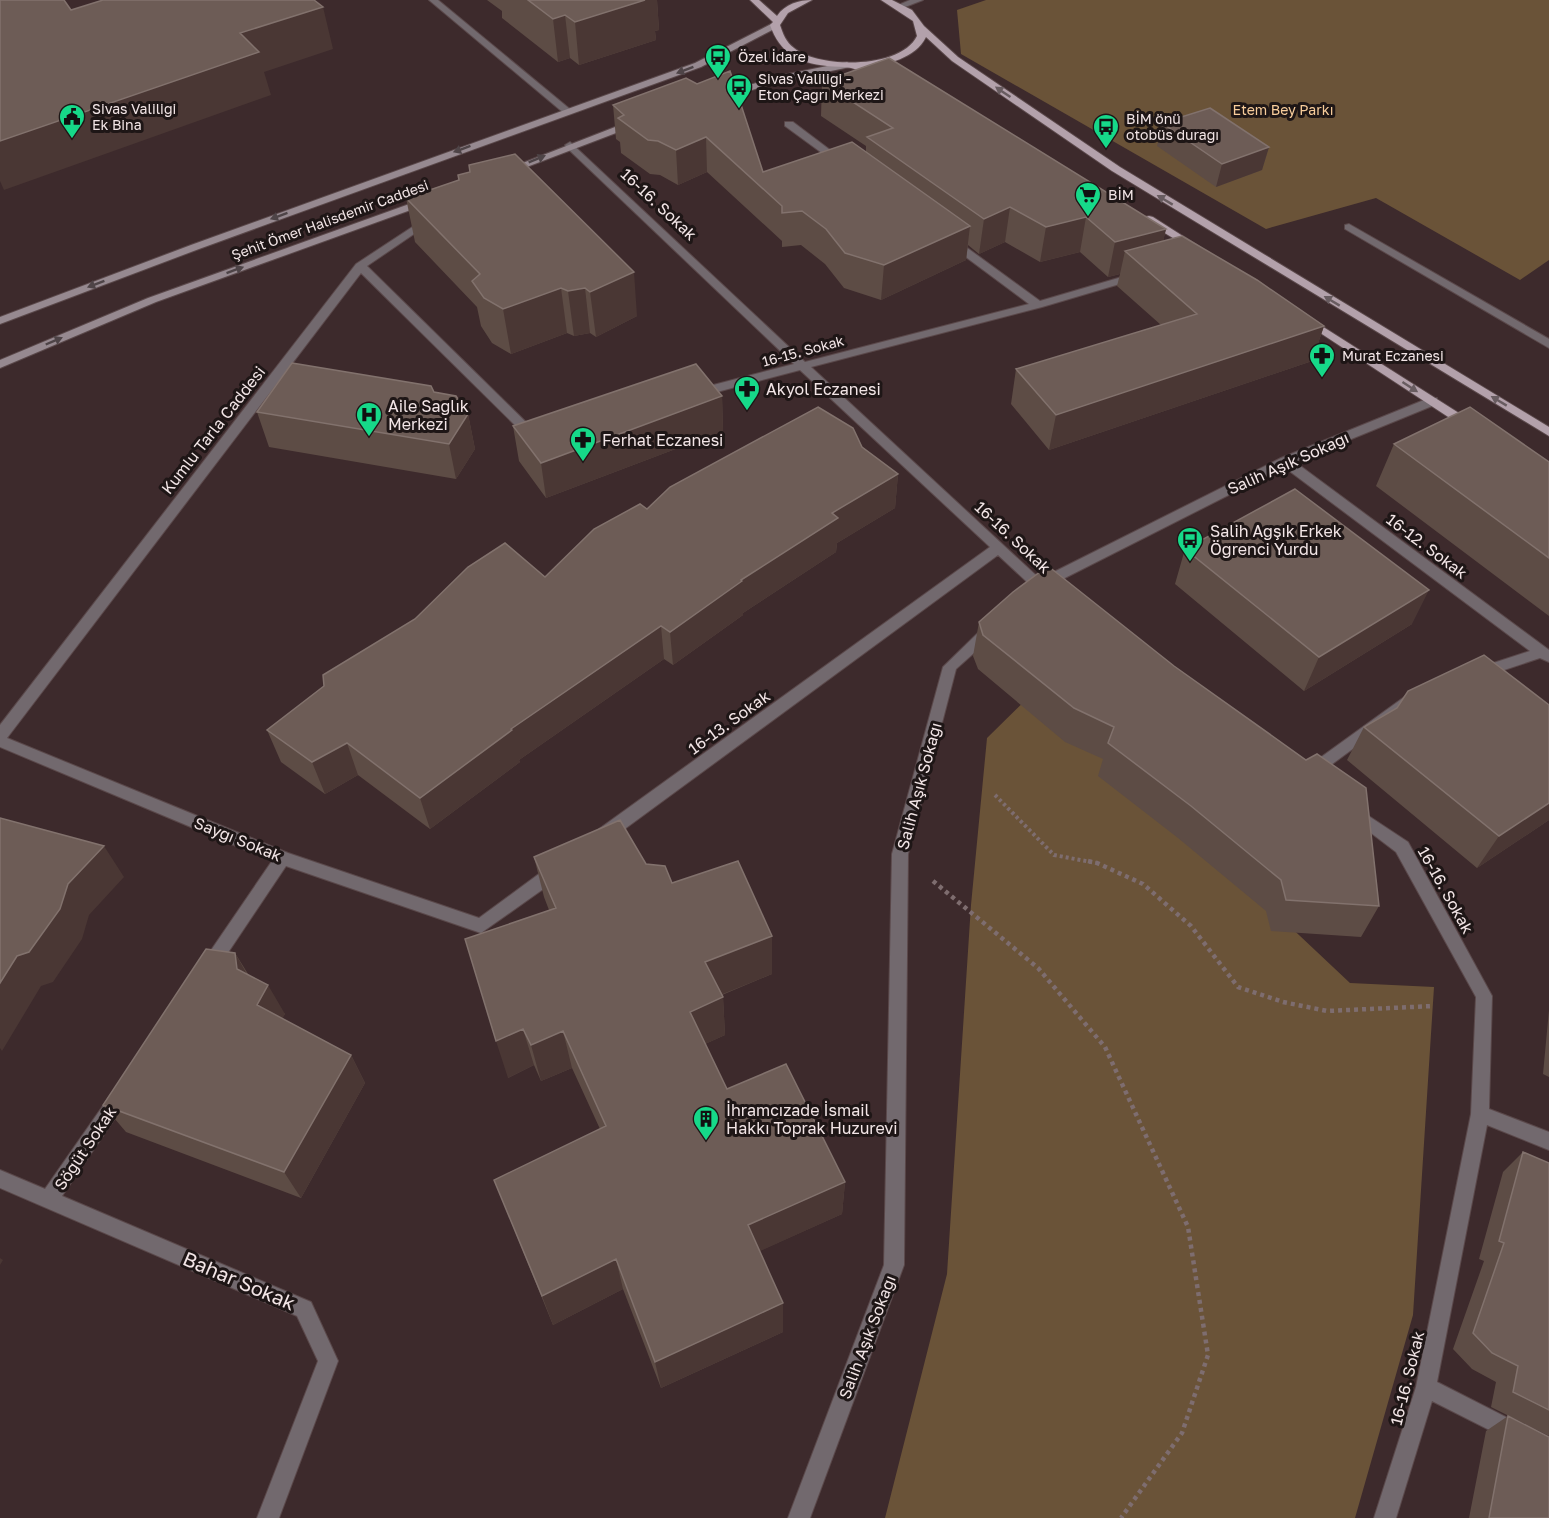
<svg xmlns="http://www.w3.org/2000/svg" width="1549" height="1518" font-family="'Golos Text',sans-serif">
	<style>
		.green { fill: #6a5338 }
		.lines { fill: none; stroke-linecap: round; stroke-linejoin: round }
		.service-casing { stroke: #5a484a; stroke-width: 2 }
		.minor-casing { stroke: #5a484a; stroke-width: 2 }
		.tertiary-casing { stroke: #5a484a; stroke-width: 2 }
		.secondary-casing { stroke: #5a484a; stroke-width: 2 }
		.primary-casing { stroke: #5a484a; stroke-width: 2 }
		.path-far1 { stroke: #7e6d6f; stroke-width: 4; stroke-dasharray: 3 3; stroke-linecap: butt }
		.path { stroke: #7e6d6f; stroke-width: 4.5; stroke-dasharray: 4 4; stroke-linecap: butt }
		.service { fill: #72696e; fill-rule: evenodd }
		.minor { fill: #72696e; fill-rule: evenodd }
		.tertiary { fill: #72696e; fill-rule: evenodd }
		.secondary { fill: #968990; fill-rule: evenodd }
		.primary { fill: #b3a1ab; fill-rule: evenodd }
		.wall { fill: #5d4c45 }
		.shaded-wall { fill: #4a3734 }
		.building { fill: #6d5c56; stroke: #82726d; stroke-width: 1.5 }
		.oneway { fill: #4e4447 }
		.oneway2 { fill: #685c60 }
		.labels { text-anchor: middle; stroke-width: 6; stroke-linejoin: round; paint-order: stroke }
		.far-poi-label { font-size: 14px; fill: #f2e5e6; stroke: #1e1616; text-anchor: start }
		.far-park-label { font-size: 14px; fill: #f8cd9b; stroke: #1e1616 }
		.far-street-label { font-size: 14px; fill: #f2e5e6; stroke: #1e1616 }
		.street-label { font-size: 16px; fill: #f2e5e6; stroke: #1e1616 }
		.poi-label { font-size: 16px; fill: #f2e5e6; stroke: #1e1616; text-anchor: start }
		.near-street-label { font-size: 20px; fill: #f2e5e6; stroke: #1e1616 }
	</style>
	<rect width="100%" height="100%" fill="#3d2a2c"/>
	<path class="green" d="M986,0H1549V260L1520,280L1376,198L1266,229L961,54L957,10Z
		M1037,689L1350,983L1434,987L1413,1315L1355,1518H885L947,1274L971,905L987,738Z"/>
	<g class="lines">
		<defs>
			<path id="service" d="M429,0H438L571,110V114H565Z"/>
			<path id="minor" d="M785,122H793L846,162L837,164L785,126Z
				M570,142L805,362L1029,304L947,243V239H955L1040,301L1132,274H1140V278L1042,307L811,367L1040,579L1281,458L1429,398H1437V404L1295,462L1549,650V662L1540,658L1480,678L1475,677L1473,673L1475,669L1530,651L1284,467L1049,586L1052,591L1050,594H1040L998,555L611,839L605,840L599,839L597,834L599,829L990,547L800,370L698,397L694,396V390L794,364L566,147L565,145Z
				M429,216L434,219L433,221L367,266L536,432L538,435L536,438H528L361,273L7,738L288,853L479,918L551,865L557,863L563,865L565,870L563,875L481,933L286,866L215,972L209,974L203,972L201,967L203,962L272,861L0,747V725L356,264Z
				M1349,224L1549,339V348L1345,229V225Z
				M988,627L995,632L993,636L956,669L908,854L904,1265L810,1518H788L884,1265L892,854L943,667L983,628Z
				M1414,690L1419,692L1421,696L1419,700L1316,776H1306L1303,772L1306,768Z
				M1355,807L1408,842L1492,996L1489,1109L1549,1132V1150L1487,1125L1437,1382L1549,1439V1460L1432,1401L1396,1518H1374L1416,1387L1471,1114L1476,997L1396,852L1350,817L1347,813L1350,809Z
				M120,1088L126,1090L129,1096L126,1102L62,1196L311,1302L338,1361L279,1518H257L318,1361L297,1316L0,1188V1170L45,1189L114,1090Z"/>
			<path id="tertiary" d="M910,0H923L900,9L896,6Z"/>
			<path id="secondary" d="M775,22L780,25L778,27L701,67L199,249L0,324V317L191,245L695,63Z
				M847,62L852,65L850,67L783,81L717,100L712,97L778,76Z
				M633,120L638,123L637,125L511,173L502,171Z
				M426,198L430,199V203L156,302L0,368V360L148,298Z"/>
			<path id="primary" d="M750,0H759L777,16C785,4 799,0 812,0L788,13L780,25C783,34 786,42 794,48C819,69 901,69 917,36L913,21L881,0H892L912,10L924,26L958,57L1120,167L1549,427V436L1112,171L952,61L926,37C915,59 888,64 865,67L880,73L882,75L877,78C868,75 860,70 851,68C843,66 835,67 827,66C798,63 780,53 770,25L773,22Z
				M1149,216L1153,217L1200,247L1199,249H1191L1145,221V217Z
				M1306,316L1473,422L1475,425L1473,428H1465L1302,321V317Z"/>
		</defs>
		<use href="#service" class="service-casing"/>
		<use href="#minor" class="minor-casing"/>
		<use href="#tertiary" class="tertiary-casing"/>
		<use href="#secondary" class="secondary-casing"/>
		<use href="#primary" class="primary-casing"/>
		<path class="path-far1" d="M995,795L1054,855L1096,863"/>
		<path class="path" d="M1088,861L1097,863L1143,884L1191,926L1238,987L1283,1002L1327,1011L1433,1006
			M933,881L1038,968L1105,1047L1188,1227L1208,1355L1182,1433L1121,1518"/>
		<use href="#service" class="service"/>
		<use href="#minor" class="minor"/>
		<use href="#tertiary" class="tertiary"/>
		<use href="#secondary" class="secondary"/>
		<use href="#primary" class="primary"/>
	</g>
	<path class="wall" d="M487,0H657L659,30L655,31L656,40L579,65L570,58L558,62L502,18V11Z
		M686,78L763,172L866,152V146L821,116L822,82L1166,229L1163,241L1324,326L1312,361L1049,450L1011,404L1016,369L1161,325L1117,286L1120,274L1108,277L1080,252L1040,262L1005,242L979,254L968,245L966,260L881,300L844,288L825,264L801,245L782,247V241L707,172L678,185L660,175L650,174L621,153L620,142L616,139L613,105Z
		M1162,123L1269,147L1262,170L1216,187L1157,146Z
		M459,180L637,316L596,337L590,333L574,336L567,333L511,354L492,343L481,326L477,307L415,242L406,198Z
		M722,396L723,431L546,498L519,461L513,426Z
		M257,412L468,414L475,449L456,479L269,447Z
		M1394,444L1549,462V616L1376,486Z
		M862,447L898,474L895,508L837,543L836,552L743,613V615L673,665L664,659L519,760L520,762L430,829L358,775L325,794L281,762L267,730L545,577L647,509Z
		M1185,549L1412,624L1304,691L1175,584Z
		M979,622L1379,906L1361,937L1271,931L1266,911L1178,838L1098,776L1103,759L1065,742L978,669L973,656Z
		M1549,705V820L1477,868L1347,760L1364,727Z
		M534,857L646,864L672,883L772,974L722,995L723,997L725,1035L705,1044L727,1089L845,1182L842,1214L759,1251L783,1303V1332L661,1388L623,1289L553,1325L494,1180L600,1129L572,1068L541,1081L534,1065L508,1078L549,910L544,897Z
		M235,953L248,974L285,1014L282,1018L351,1055L365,1083L301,1198L126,1132L103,1105Z
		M1549,1010V1077L1543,1074Z
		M1523,1152L1549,1163V1436L1491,1407L1496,1382L1472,1369L1453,1349L1484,1261L1479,1259L1503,1172Z
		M1508,1416L1549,1518H1469L1486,1431Z"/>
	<path class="shaded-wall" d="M645,0H657L659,30L655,31L656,40L579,65L575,22Z
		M323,7L333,49L264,72L271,95L4,190L0,181V141L240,33Z
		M565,15L570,58L558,62L553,19Z
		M706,137L707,172L678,185L676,150Z
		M1269,147L1262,170L1216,187L1222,164Z
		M1010,207L1005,242L979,254L984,219Z
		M1086,217L1080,252L1040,262L1046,227Z
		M970,226L966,260L881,300L884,265Z
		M1166,229L1158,263L1125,251L1120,274L1108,277L1115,242Z
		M634,272L637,316L596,337L590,292Z
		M561,288L567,333L511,354L503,309Z
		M585,288L590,333L574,336L568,291Z
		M1324,326L1312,361L1049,450L1056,415Z
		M722,396L723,431L546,498L541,463Z
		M468,414L475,449L456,479L449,444Z
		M898,474L895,508L837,543L836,552L743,613V615L673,665L670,632L832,513Z
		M1429,590L1412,624L1304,691L1319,657Z
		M661,626L664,659L519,760L520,762L430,829L420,798L511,729Z
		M347,743L358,775L325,794L312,762Z
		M1549,803V820L1477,868L1499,836Z
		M104,846L124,877L89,915L82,939L53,982L41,986L2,1051L0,1048V983L17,956L68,884Z
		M772,936V974L708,1000L705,962Z
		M235,953L252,983L237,969Z
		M268,985L285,1014L274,1034L257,1005Z
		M723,997L725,1035L694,1049L690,1012Z
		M523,1029L534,1065L508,1078L496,1041Z
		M563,1031L572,1068L541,1081L531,1045Z
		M351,1055L365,1083L301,1198L284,1172Z
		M845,1182L842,1214L749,1256L748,1225Z
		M0,1258L3,1260L0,1265Z
		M616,1259L623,1289L553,1325L542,1296Z
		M783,1303V1332L661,1388L655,1362Z"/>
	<path class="building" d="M0,0H64L71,10L103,0H314L323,7L240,33L259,52L0,141Z
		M528,0H645L575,22L565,15L553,19Z
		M889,58L1166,229L1115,242L1086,217L1046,227L1010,207L984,219L867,137L893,128L822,82Z
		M730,71L763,172L852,142L970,226L884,265L845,253L826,229L802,211L782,213V206L706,137L676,150L658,141L648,140L618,118L624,115L613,105L686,78L697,84Z
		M1210,108L1269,147L1222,164L1162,123Z
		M515,154L634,272L590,292L585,288L568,291L561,288L503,309L484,298L472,281L480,274L406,198L459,180L458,175L470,172L469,165Z
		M1182,236L1257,280L1324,326L1056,415L1016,369L1197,314L1125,251Z
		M292,363L431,386L434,392L456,396L468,414L449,444L257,412Z
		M696,364L722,396L541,463L513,426Z
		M818,407L853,428L862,447L898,474L832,513L838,518L741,580L742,581L670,632L661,626L511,729L512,730L420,798L347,743L312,762L267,730L324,686L323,675L415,619L468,567L505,543L545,577L594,529L640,504L647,509L670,487Z
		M1470,407L1549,462V558L1394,444Z
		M1295,489L1429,590L1319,657L1185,549Z
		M1048,566L1174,666L1306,760L1317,754L1366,788L1379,906L1286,900L1281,880L1191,806L1108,743L1114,727L1074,708L983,635L979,622L1013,592Z
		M1484,655L1549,705V803L1499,836L1364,727L1397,708L1408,691Z
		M0,818L104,846L68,884L60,909L29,952L17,956L0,983Z
		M620,820L646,864L665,866L672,883L738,861L772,936L705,962L723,997L690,1012L727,1089L786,1064L845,1182L748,1225L783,1303L655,1362L616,1259L542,1296L494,1180L606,1126L563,1031L531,1045L523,1029L496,1041L465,939L556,908L534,857Z
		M206,949L235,953L237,969L268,985L257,1005L351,1055L284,1172L103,1105Z
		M1523,1152L1549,1163V1410L1513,1392L1518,1366L1492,1353L1473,1333L1504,1243L1499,1241Z
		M1508,1416L1549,1437V1518H1489Z"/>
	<defs><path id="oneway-solid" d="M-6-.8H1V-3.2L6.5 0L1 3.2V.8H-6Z" transform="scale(1.5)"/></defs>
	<g class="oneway">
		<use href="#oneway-solid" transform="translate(685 70) rotate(159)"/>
		<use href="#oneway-solid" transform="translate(462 149) rotate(160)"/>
		<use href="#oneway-solid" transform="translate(537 159) rotate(-22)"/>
		<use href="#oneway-solid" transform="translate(279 216) rotate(160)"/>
		<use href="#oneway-solid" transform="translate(235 270) rotate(-20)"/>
		<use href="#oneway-solid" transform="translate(96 284) rotate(159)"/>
		<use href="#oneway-solid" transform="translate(54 341) rotate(-23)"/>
	</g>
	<g class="oneway2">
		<use href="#oneway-solid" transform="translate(1003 92) rotate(-146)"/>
		<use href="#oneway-solid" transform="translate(1165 200) rotate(-149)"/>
		<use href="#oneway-solid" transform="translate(1332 301) rotate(-149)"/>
		<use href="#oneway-solid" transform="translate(1410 387) rotate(33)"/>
		<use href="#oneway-solid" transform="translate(1499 401) rotate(-149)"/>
	</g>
	<defs>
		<symbol id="bus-pin" viewBox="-11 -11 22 30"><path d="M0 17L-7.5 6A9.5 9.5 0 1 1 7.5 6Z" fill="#16d989" stroke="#1e1616"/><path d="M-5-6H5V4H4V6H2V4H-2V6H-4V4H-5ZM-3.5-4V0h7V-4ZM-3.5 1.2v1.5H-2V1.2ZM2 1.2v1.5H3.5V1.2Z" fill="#111"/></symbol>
		<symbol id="civic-pin" viewBox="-11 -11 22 30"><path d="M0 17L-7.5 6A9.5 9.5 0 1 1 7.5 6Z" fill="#16d989" stroke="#1e1616"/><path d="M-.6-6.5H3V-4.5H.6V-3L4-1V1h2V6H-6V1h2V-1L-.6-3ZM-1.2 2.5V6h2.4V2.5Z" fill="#111"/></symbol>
		<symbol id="supermarket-pin" viewBox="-11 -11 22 30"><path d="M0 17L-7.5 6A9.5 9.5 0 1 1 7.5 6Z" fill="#16d989" stroke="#1e1616"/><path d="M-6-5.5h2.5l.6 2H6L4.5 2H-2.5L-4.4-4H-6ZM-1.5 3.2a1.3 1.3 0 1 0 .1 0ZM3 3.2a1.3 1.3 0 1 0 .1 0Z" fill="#111"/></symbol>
		<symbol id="pharmacy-pin" viewBox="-11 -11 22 30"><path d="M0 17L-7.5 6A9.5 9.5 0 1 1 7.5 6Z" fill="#16d989" stroke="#1e1616"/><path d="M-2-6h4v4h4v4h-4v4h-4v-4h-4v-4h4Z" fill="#111"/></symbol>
		<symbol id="hospital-pin" viewBox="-11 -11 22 30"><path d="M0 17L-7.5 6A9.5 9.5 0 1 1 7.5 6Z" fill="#16d989" stroke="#1e1616"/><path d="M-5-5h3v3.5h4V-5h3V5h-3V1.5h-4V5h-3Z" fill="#111"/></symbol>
		<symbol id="building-pin" viewBox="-11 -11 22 30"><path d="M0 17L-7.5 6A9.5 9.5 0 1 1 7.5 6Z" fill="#16d989" stroke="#1e1616"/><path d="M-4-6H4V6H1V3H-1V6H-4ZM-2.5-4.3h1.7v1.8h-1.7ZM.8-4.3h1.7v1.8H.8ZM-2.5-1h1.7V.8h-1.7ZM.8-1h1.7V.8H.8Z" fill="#111"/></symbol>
	</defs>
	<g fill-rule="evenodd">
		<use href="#bus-pin" x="703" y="42" width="30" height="40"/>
		<use href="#bus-pin" x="724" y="72" width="30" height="40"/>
		<use href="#civic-pin" x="57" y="102" width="30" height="40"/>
		<use href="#bus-pin" x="1091" y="112" width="30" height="40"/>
		<use href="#supermarket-pin" x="1073" y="180" width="30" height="40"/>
		<use href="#pharmacy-pin" x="1307" y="341" width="30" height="40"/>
		<use href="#pharmacy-pin" x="732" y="374" width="30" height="40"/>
		<use href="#hospital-pin" x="354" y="400" width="30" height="40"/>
		<use href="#pharmacy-pin" x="568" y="425" width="30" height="40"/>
		<use href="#bus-pin" x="1175" y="525" width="30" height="40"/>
		<use href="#building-pin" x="691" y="1104" width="30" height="40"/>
	</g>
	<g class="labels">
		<g class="far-poi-label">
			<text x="738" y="62">Özel İdare</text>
			<text x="758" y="84">Sivas Valiliği -<tspan x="758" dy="16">Eton Çağrı Merkezi</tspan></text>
			<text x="92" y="114">Sivas Valiliği<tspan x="92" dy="16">Ek Bina</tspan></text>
			<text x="1126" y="124">BİM önü<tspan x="1126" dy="16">otobüs durağı</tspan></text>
			<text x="1108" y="200">BİM</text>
			<text x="1342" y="361">Murat Eczanesi</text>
		</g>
		<g class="far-park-label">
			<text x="1283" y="115">Etem Bey Parkı</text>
		</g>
		<g class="far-street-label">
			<text transform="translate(330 220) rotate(-20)" y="5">Şehit Ömer Halisdemir Caddesi</text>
			<text transform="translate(803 351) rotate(-15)" y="5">16-15. Sokak</text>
		</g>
		<g class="street-label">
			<text transform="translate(659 204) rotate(43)" y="6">16-16. Sokak</text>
			<text transform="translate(213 430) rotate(-52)" y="6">Kumlu Tarla Caddesi</text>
			<text transform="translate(1288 463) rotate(-24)" y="6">Salih Aşık Sokağı</text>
			<text transform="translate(1013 537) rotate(43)" y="6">16-16. Sokak</text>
			<text transform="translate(1427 546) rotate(37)" y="6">16-12. Sokak</text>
			<text transform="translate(729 722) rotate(-36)" y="6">16-13. Sokak</text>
			<text transform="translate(919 786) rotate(-75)" y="6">Salih Aşık Sokağı</text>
			<text transform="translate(238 839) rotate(22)" y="6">Saygı Sokak</text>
			<text transform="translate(1446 890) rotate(61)" y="6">16-16. Sokak</text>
			<text transform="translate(85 1148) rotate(-56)" y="6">Söğüt Sokak</text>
			<text transform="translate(867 1337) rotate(-69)" y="6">Salih Aşık Sokağı</text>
			<text transform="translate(1407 1378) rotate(-76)" y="6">16-16. Sokak</text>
		</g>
		<g class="poi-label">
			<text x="766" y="395">Akyol Eczanesi</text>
			<text x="388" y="412">Aile Sağlık<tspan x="388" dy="18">Merkezi</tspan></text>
			<text x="602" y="446">Ferhat Eczanesi</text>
			<text x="1210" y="537">Salih Ağşık Erkek<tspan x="1210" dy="18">Öğrenci Yurdu</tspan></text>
			<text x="726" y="1116">İhramcızade İsmail<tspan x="726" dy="18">Hakkı Toprak Huzurevi</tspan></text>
		</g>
		<g class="near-street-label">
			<text transform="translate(239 1281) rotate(23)" y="7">Bahar Sokak</text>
		</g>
	</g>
</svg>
